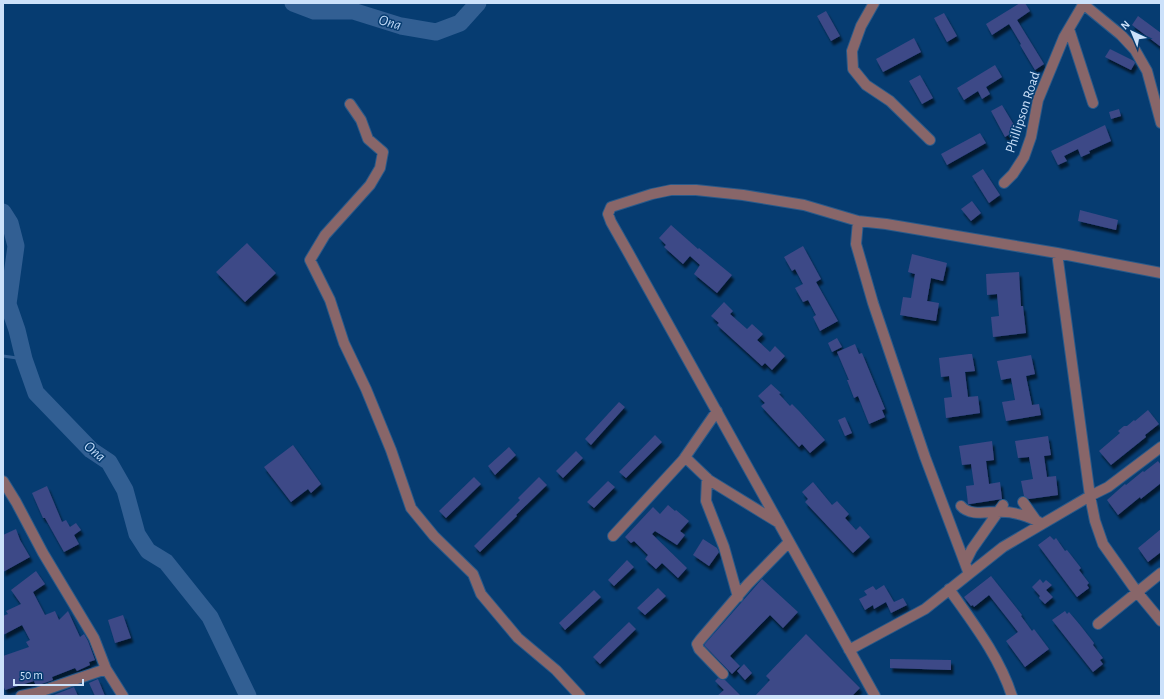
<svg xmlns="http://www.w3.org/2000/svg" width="1164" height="699" font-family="'Alegreya Sans',sans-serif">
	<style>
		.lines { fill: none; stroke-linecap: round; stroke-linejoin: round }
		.stream { stroke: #325f93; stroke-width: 3 }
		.river { stroke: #325f93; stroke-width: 17 }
		.building { fill: #3d4987; filter: url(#shadow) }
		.minor-casing { stroke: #2a5a8a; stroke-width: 12 }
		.minor { stroke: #886669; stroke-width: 10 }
		.labels { text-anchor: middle; stroke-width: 3; stroke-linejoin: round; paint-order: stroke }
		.street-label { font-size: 14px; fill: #cce1fa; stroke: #063c71 }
		.water-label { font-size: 15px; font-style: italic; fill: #bfd9f8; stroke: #063c71 }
	</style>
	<defs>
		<filter id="shadow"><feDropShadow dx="2.5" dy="4.5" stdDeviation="1" flood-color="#0009"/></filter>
	</defs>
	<rect width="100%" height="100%" fill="#063c71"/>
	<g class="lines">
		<path class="stream" d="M3,356L24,359"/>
		<path class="river" d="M293,3L314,11H353L401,26L436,32L460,23L478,3
			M3,212L10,223L16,246L8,304L17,330L24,359L36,393L91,450L109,462L125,490L137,534L148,551L166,562L210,617L248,696"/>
	</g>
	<path class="building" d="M1020,3H1025L1030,11L1017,20L1044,64L1035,70L1020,45L1021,44L1009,24L992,35L986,24Z
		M826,11L840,36L831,41L817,16Z
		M944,13L957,36L947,42L934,18Z
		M1138,16L1161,33V47L1132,25Z
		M914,38L921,52L883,72L876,59Z
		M1110,49L1134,61L1135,63L1131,70L1105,57Z
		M995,65L1002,77L986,87L990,94L982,99L978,91L964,100L957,88Z
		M920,75L933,98L922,104L909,81Z
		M1002,105L1017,130L1005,137L991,111Z
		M1119,109L1121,116L1111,119L1109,112Z
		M1105,125L1111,141L1089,151L1090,153L1081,157L1078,149L1064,156L1067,161L1058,165L1051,151Z
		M980,133L986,143L947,165L941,154Z
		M983,169L1000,195L989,203L972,176Z
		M972,201L981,213L971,221L961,209Z
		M1080,210L1118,220L1116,230L1078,221Z
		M671,225L698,249L699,248L732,275L717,293L694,274L700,265L690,256L683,264L664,247L666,245L659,238Z
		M247,243L276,273L245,302L216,272Z
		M803,246L821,279L816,282L838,321L820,331L813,317L816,315L808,300L803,302L795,288L803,284L795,269L792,271L784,257Z
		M912,254L947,263L943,281L931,278L927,301L939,303L936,321L900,315L903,297L911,298L915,274L908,272Z
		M1019,272L1021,306H1023L1026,333L993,337L991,317L999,316L997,294L987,295L986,274Z
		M724,302L733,311L730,314L747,329L752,324L763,334L757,340L770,352L775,346L785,356L772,370L765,363L762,366L717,325L719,323L711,316Z
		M837,338L842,347L832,352L828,343Z
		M855,344L859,354L862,353L885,409L882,410L885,417L869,424L858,396L854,398L847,380H849L837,352Z
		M969,354H972L975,371L965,372L968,397L978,396L980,413L946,418L944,398L952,397L949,376L941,377L939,358Z
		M1031,355L1035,374L1026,376L1032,405L1039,404L1041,415L1006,421L1002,402L1015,400L1011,378L1001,380L997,361Z
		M771,384L781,393L779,394L790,406L792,404L799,411L825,440L810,453L802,444L799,447L761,406L765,403L758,396Z
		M619,402L625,407L591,445L585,439Z
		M1148,410L1159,424L1145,435L1146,437L1111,465L1099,451L1120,433L1118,431L1124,426H1127L1134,420L1135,421Z
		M845,417L852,433L845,436L838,420Z
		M655,435L662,442L626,478L619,472Z
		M1048,436L1051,455L1044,456L1047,477L1056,476L1058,495L1029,499L1024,496L1021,481L1033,479L1029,457L1018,458L1015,441Z
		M992,441L994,460L986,461L989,484L1000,482L1002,499L970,504H968L966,486L974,485L971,464L962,465L959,446Z
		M293,445L321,484L311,493L308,489L291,502L264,467Z
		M509,447L516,455L495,475L488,466Z
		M576,451L583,458L563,478L556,471Z
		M1158,461L1161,465V483L1142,498L1141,499L1140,497L1118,515L1107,500L1125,484L1126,485L1143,471L1144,472Z
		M474,477L481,484L446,518L439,511Z
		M539,477L547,485L516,515L517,516L480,552L474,546L520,500L518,498Z
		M608,481L615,487L594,508L587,502Z
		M813,482L832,505L837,501L849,514L845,518L856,530L860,526L870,537L853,553L805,502L808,499L802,492Z
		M47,486L62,522L66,520L70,527L76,523L81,530L74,535L79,544L64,552L45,518H43L32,493Z
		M668,505L675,511L676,510L689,521L680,531L685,535L677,545L655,531L652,534L687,568L678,578L662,563L656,569L645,559L648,555L634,541L631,543L625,537L653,507L660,514Z
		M16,529L20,540L30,557L3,572V535Z
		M1161,529V552L1148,562L1138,548Z
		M1050,536L1054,540L1056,538L1065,551L1067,550L1081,568L1079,570L1089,583L1087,585L1089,588L1077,597L1038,545Z
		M703,539L717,548L719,552L709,566L693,555Z
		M627,560L634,567L614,586L608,580Z
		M36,571L45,584L33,592L45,615L55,611L59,620L68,611L80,637L84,634L88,641L95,660L89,662L90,665L77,671L75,668L52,677L53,680L36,686L34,681L5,690L3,685V656L29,647L26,642L30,640L22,625L3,635V616L8,614L6,611L21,604L11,590Z
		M991,576L1022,615L1021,616L1032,631L1034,629L1049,649L1025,667L1006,641L1018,632L989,595L974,607L973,605L971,606L964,597Z
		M762,579L798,612L783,628L770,615L730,656L740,666L732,674L704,645Z
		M1040,579L1043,583L1046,580L1052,585L1046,590L1053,597L1045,604L1039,598L1040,596L1032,587Z
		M884,585L894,602L903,598L907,605L891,613L886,602L874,609L873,605L865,610L859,599L867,595L864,591L873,586L876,590Z
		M658,588L666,596L645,615L637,608Z
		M594,590L601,597L565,630L559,623Z
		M1065,611L1067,614L1069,612L1080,625L1094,643L1093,645L1103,658L1100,660L1103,664L1093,672L1052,620Z
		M123,615L131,638L115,643L108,620Z
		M629,622L636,629L600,664L593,657Z
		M806,634L860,688L852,696H755L770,680L766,676Z
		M890,659L951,660V670L890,668Z
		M744,664L752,673L745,680L737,671Z
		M718,678L722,680H725L741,696H717L724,690L715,681Z
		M98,679L105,696H95L89,683Z
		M74,687L78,696H54V695Z"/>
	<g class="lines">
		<defs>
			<path id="minor" d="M874,3L861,26L852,51L853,69L866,85L890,101L930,140
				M1082,3L1121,35L1135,50L1147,71L1161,123
				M1069,29L1093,103
				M350,104L361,120L368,139L383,152L380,168L370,185L325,235L310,260L330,300L344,343L366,389L391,450L411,508L434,536L473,574L481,594L518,638L556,670L580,696
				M1004,183L1013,174L1024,157L1031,137L1038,100L1064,37L1084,3
				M858,221L804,205L743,195L696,190H671L652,194L611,207L608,214L611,222L628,252L875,696
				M1057,253L1090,496L1095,521L1103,544L1137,592L1161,621
				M685,457L709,480L779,523
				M707,478L706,501L724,547L738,597
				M3,481L16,502L43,553L94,638L106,669L123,696
				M1023,502L1035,519
				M961,506C969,516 987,512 997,512C1012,511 1030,516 1042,524
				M613,536L683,460L717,411
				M965,563L972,549L1003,505
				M969,574L925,457L873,303L856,244L858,221L886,224L1057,253L1161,273
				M949,589C973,623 999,656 1012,696
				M1098,624L1161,573
				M849,650L925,609L1003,547L1090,496L1108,487L1161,447
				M723,674L699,649L697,644L700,640L748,584L789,542
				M21,696L36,693L106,669"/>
		</defs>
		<use href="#minor" class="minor-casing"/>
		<use href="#minor" class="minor"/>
	</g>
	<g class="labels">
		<g class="street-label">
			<text transform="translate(1022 112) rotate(-72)" y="5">Phillipson Road</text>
		</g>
		<g class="water-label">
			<text transform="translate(390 22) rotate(16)" y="5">Ona</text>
			<text transform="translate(95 451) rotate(39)" y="5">Ona</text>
		</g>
	</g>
	<rect width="1164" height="699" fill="none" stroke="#cce1fa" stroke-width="8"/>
	<g transform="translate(1132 32) rotate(316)" stroke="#063c71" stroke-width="3" paint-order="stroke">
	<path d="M0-3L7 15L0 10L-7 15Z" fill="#cce1fa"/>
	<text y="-6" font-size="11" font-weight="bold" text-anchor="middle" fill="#cce1fa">N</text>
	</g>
	<path d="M14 679v6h69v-6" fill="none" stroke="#cce1fa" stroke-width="2"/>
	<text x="20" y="679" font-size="12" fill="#cce1fa" stroke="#063c71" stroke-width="3" paint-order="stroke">50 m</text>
</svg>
